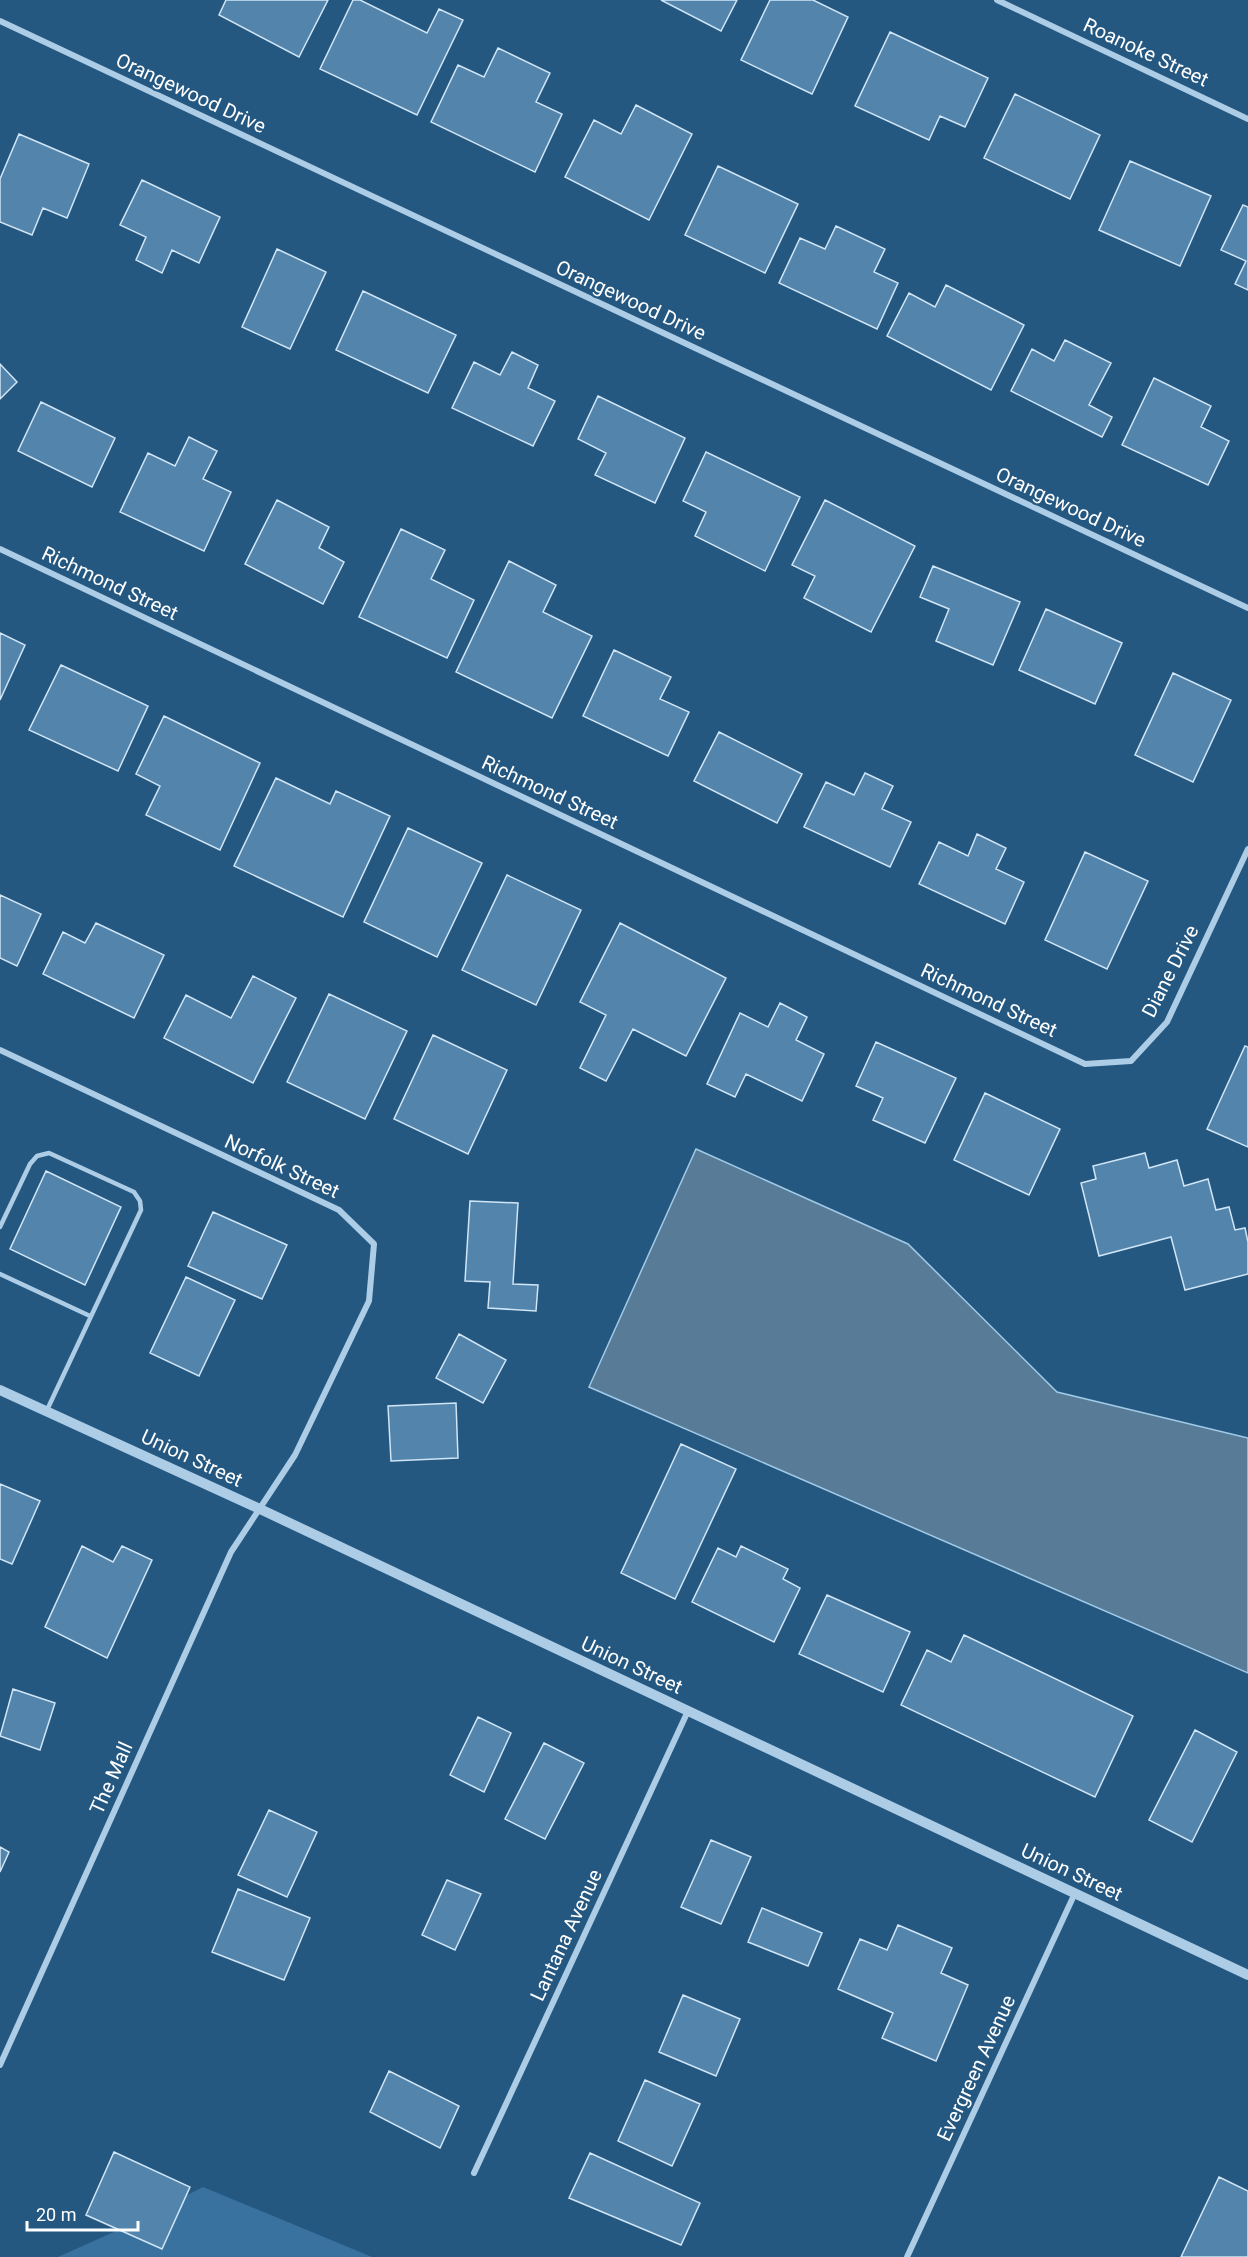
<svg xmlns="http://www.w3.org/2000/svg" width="1248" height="2257" font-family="Roboto,sans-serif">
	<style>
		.green { fill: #3a729f }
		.water { fill: #587c98; stroke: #a1cae7; stroke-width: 1.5 }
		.building { fill: #5284ac; stroke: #d0e5f5; stroke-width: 1.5 }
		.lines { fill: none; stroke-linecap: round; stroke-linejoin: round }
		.service { stroke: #adcde6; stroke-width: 4.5 }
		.minor { stroke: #adcde6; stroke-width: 6 }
		.tertiary { stroke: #adcde6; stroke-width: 10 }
		.labels { text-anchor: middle; stroke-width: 4.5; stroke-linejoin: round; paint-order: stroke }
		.street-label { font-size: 20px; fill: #fff; stroke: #255881 }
	</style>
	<rect width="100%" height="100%" fill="#255881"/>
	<path class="green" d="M203,2187L372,2257H58L125,2227Z"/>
	<path class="water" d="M696,1149L908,1244L1057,1392L1248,1438V1673L589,1387Z"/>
	<path class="building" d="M226,0H328L299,57L219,15Z
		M353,0H360L427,33L439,9L463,20L417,115L320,69Z
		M661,0H737L721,31Z
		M770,0H813L848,17L812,94L741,60Z
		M890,32L988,78L965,127L940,116L929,140L855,106Z
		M498,48L550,73L536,102L562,114L535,172L431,122L458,65L484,77Z
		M1015,94L1100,135L1070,199L984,158Z
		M636,105L692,134L649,220L565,177L594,120L621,134Z
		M19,134L89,164L67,218L43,208L32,235L0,222V179Z
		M1130,161L1211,196L1180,266L1099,230Z
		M718,166L798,204L765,273L685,235Z
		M142,180L220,217L199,263L172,250L162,273L136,260L146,237L120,225Z
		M1243,205L1248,207V290L1235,284L1246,261L1221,250Z
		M836,226L885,249L874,272L898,283L877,329L779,283L800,238L825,249Z
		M277,249L326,272L290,349L242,327Z
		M946,285L1024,325L991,390L887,336L909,293L935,307Z
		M363,291L456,335L428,393L336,350Z
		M1065,340L1111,363L1089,405L1112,417L1102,437L1011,391L1032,349L1054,361Z
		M512,352L538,365L528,388L555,401L533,446L452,408L474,362L500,375Z
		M0,364L17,382L0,399Z
		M1154,378L1211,406L1201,427L1229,441L1208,485L1122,445Z
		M598,396L685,438L655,503L595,475L606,453L578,439Z
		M41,402L115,438L92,487L18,451Z
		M189,437L217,451L203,479L231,492L204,551L120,512L148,453L175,466Z
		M706,452L800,497L765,571L695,536L706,512L683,501Z
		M277,500L329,527L319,548L344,562L323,604L245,564Z
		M825,500L915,546L871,632L804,598L815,576L792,565Z
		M401,529L445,550L431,579L474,600L447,658L359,617Z
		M509,561L556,585L543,612L592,636L552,718L456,672Z
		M933,566L1020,602L993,665L936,641L949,609L920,597Z
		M1046,609L1122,643L1095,704L1019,670Z
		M0,633L25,645L0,700Z
		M614,650L671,677L660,699L689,712L668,756L583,716Z
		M61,665L148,706L118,771L29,730Z
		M1173,673L1231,700L1193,782L1135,755Z
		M164,716L260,763L220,850L146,815L160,786L136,774Z
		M719,732L802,774L777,823L694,781Z
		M865,773L893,786L882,809L911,822L890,867L804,827L826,782L854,795Z
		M276,778L330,804L336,791L390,816L343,917L234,866Z
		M408,828L482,863L437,957L364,922Z
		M977,834L1006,848L996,869L1024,882L1005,924L919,884L939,842L968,856Z
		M1085,852L1148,881L1107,969L1045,940Z
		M507,875L581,910L536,1005L462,970Z
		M0,895L41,914L17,966L0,958Z
		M96,923L164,955L134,1018L43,974L63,932L85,943Z
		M620,923L726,978L686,1056L633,1029L606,1081L580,1068L606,1015L580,1002Z
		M253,976L296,998L253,1083L164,1038L186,995L231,1018Z
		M329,994L407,1031L365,1119L287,1082Z
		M780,1003L807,1017L796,1040L824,1054L802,1101L746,1074L735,1097L707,1084L740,1013L768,1027Z
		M433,1035L507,1070L468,1154L394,1119Z
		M876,1042L956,1078L925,1143L873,1120L883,1098L856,1086Z
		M1245,1046L1248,1047V1147L1207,1129Z
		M985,1093L1060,1129L1029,1195L954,1160Z
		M1145,1153L1149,1168L1177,1160L1184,1186L1208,1179L1216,1210L1229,1207L1235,1230L1245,1228L1248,1242V1274L1185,1290L1171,1237L1099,1256L1081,1183L1096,1179L1093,1166Z
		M46,1171L121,1207L85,1285L10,1249Z
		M470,1201L518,1203L513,1284L538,1285L536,1311L488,1308L490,1282L465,1281Z
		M213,1212L287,1245L262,1299L188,1266Z
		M186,1277L235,1300L199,1376L150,1353Z
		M459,1334L506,1360L483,1403L436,1378Z
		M456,1403L458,1458L391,1461L388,1406Z
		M681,1444L736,1469L675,1599L621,1573Z
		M0,1484L40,1501L12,1564L0,1559Z
		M82,1546L113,1562L122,1546L152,1560L107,1658L45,1627Z
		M741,1546L788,1569L783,1579L800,1588L774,1642L692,1602L718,1548L736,1557Z
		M827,1595L910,1632L883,1692L799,1654Z
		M964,1635L1133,1716L1095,1797L901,1705L927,1650L951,1662Z
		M13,1689L55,1703L40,1750L0,1736Z
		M478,1717L511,1733L484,1792L450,1775Z
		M1195,1730L1237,1752L1192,1842L1149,1820Z
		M544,1743L584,1763L545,1839L505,1819Z
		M269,1810L317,1832L287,1897L238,1875Z
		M711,1840L751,1857L721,1924L681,1907Z
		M0,1847L9,1852L0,1872Z
		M447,1880L481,1894L455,1950L422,1935Z
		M238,1889L310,1918L284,1980L212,1952Z
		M762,1908L822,1933L808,1966L748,1942Z
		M898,1925L952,1948L941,1973L968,1985L936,2061L882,2038L893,2013L838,1989L860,1939L887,1950Z
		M683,1995L740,2019L716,2076L659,2052Z
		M389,2071L459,2106L440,2148L370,2112Z
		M645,2080L700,2104L672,2166L618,2141Z
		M114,2152L190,2187L162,2249L86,2215Z
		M590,2153L700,2203L681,2245L569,2198Z
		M1219,2177L1248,2191V2257H1181Z"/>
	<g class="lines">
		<path class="service" d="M0,1227L30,1164L37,1156L49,1153L134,1192L140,1201L141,1210L47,1410
			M0,1274L90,1316"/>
		<path class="minor" d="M997,0L1248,119
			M0,21L1248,608
			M0,549L1085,1064L1131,1061L1167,1022L1248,849
			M0,1050L339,1210L374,1244L369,1301L295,1455L231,1552L0,2065
			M474,2173L688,1711
			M907,2257L1075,1893"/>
		<path class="tertiary" d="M0,1390L260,1509L1248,1975"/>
	</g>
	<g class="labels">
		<g class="street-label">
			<text transform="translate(1146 52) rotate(25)" y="7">Roanoke Street</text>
			<text transform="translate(191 93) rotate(25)" y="7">Orangewood Drive</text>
			<text transform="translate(631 300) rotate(25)" y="7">Orangewood Drive</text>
			<text transform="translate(1071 507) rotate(25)" y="7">Orangewood Drive</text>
			<text transform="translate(110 583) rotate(25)" y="7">Richmond Street</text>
			<text transform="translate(550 792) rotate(25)" y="7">Richmond Street</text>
			<text transform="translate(1170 971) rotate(-63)" y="7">Diane Drive</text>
			<text transform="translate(989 1000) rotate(25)" y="7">Richmond Street</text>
			<text transform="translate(282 1166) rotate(25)" y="7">Norfolk Street</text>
			<text transform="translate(192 1458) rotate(25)" y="7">Union Street</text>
			<text transform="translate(632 1665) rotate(25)" y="7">Union Street</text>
			<text transform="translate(111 1778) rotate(-66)" y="7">The Mall</text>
			<text transform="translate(1072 1872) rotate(25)" y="7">Union Street</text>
			<text transform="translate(566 1935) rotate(-65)" y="7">Lantana Avenue</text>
			<text transform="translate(976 2068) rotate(-65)" y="7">Evergreen Avenue</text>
		</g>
	</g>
	<path d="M27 2221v9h111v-9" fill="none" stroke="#ffffff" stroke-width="3"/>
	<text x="36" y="2221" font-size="18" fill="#ffffff" stroke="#255881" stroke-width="4.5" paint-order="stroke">20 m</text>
</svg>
